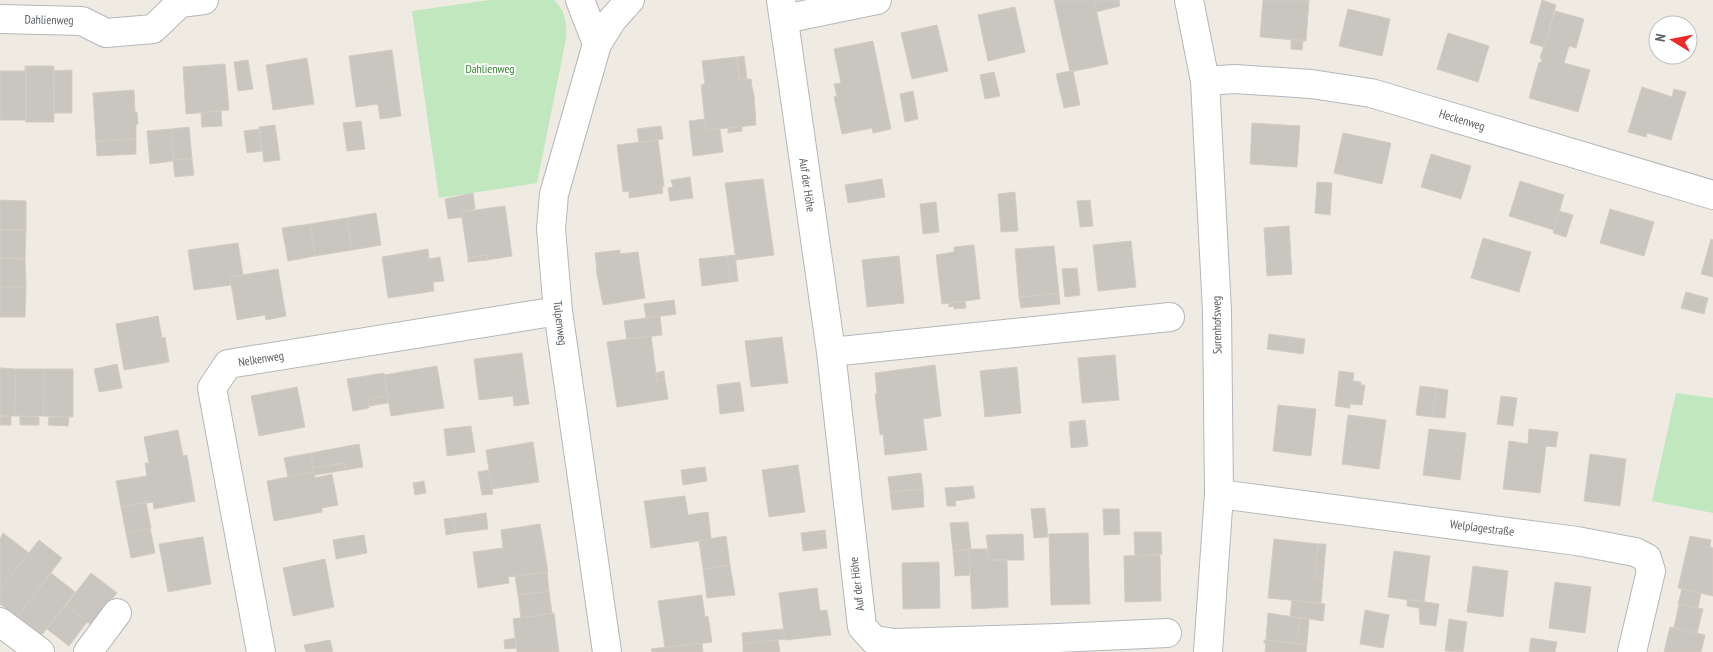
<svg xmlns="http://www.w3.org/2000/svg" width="1713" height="652" font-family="'PT Sans Narrow',sans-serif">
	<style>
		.green { fill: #c1e7bf }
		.building { fill: #c9c6c0; stroke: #d3ccc1 }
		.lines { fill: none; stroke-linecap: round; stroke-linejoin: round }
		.minor-casing { stroke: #b4b7bb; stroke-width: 30 }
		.minor { stroke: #fff; stroke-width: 28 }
		.labels { text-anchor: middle; stroke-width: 4; stroke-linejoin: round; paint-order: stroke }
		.street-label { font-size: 12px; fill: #5b6064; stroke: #fff }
		.park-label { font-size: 12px; fill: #348531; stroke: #fff }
	</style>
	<rect width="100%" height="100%" fill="#efebe3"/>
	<path class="green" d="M489,0H554C566,11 567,23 566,39L537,183L439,198L412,11Z
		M1676,393L1713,398V513L1652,501Z"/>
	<path class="building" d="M1054,0H1094L1108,64L1070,72Z
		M1094,0H1119L1120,6L1096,12Z
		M1263,0H1309L1306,41L1260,37Z
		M1542,0L1556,5L1544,47L1530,43Z
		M1015,7L1025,52L988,61L978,15Z
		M1348,9L1390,19L1382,56L1339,46Z
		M1555,11L1584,19L1576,48L1569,46L1564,63L1590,70L1578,112L1529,98L1539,62L1541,63L1542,59L1540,58Z
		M937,25L948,71L912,79L901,33Z
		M1448,33L1489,46L1478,82L1437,69Z
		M1291,39L1303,40L1302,50L1291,49Z
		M873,41L891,129L873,133L872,128L842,134L834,97L837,96L834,84L841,83L834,49Z
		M392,50L401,116L380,119L378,104L356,107L349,56Z
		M744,56L747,79L739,80L737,57Z
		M737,57L739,80L751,79L752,82L751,83L754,95L756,125L706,130L701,85L705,84L702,61Z
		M307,58L314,104L273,110L266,65Z
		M248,60L253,89L238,91L234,62Z
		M225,64L229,110L186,114L183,67Z
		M25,66H26V122L25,120H0V71H25Z
		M26,66H54V122H26Z
		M72,70V113H54L53,71Z
		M1070,71H1073L1080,105L1064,108L1056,74Z
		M994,72L1000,96L985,99L980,75Z
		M1642,87L1672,97L1674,89L1686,92L1671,140L1647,133L1646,137L1628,132Z
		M134,90L135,112H137L138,124L136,125V139L96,141L93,93Z
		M913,91L918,119L905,122L900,94Z
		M221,111L222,126L202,127L201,113Z
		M705,119L706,130L720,129L723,152L693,156L689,121Z
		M361,121L365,149L347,151L343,123Z
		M1252,123L1300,126L1297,167L1250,164Z
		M275,125L280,160L264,162L259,127Z
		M661,126L663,139L639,142L637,129Z
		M742,126V131L728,133V128Z
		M189,127L192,159L173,160L171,129Z
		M171,129L173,161L150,164L147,131Z
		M259,129L262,151L247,153L244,131Z
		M1343,133L1391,143L1382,184L1334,173Z
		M136,139V154L97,156L96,141Z
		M658,140L664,186L662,187L663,193L629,198V191L623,192L617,145Z
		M1431,154L1471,166L1461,199L1421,187Z
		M192,159L194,175L175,177L173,160Z
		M690,177L693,198L670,201L668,188L673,187L671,180Z
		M763,179L774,255L736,260L725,183Z
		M882,179L885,197L848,203L845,185Z
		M1520,181L1564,195L1554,230L1509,216Z
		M1317,182L1332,183L1330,215L1315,213Z
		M1015,192L1018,231L1001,232L998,194Z
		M473,193L475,209L461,212L462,217L448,219L445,199Z
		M0,200L26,201V230H0Z
		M1090,200L1093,226L1080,227L1077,201Z
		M936,202L939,232L923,234L920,204Z
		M505,206L512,256L487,260V255L468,258L461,212Z
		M1610,209L1654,222L1644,256L1600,243Z
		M1559,211L1573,215L1566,237L1553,233Z
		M376,213L381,245L352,250L347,218Z
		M347,218L352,250L315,256L310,224Z
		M310,224L315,256L288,261L282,228Z
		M1289,226L1292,274L1267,276L1264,228Z
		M0,230H26L25,259L0,258Z
		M1483,238L1531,252L1519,292L1471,278Z
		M1711,239L1713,240V277L1701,274Z
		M1131,241L1136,287L1098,291L1093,245Z
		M238,243L243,275L230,277L231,285L194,290L188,250Z
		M974,245L980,299L942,304L936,255L954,252V247Z
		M1054,246L1059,293L1019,297L1015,249Z
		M428,249L429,259L440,257L444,281L433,282L434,291L388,298L382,257Z
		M620,250V254L638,252L645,298L603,305L596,269H597L595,253Z
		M487,255V260L468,262V258Z
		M735,255L738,281L731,282L727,256Z
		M727,256L731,282L702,286L699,259Z
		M899,256L904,303L867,307L862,260Z
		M0,258L25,259L26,287H0Z
		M1077,268L1080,295L1065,297L1062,269Z
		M278,269L286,316L266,320L265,315L237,320L230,277Z
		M0,287H26L25,317H0Z
		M1686,292L1708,298L1704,314L1681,308Z
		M1059,293L1060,304L1021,308L1019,297Z
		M674,300L676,314L646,318L644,304Z
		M965,301L966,308L954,309V306L949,307V303Z
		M158,316L162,338L165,337L169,362L124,370L116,324Z
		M660,316L662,335L627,339L624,321Z
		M1269,334L1305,339L1303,354L1267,349Z
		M651,336L657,381L665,380L668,399L617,407L607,342Z
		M782,337L788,383L751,387L745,341Z
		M522,353L529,404L514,406L513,396L479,400L474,359Z
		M1115,355L1119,400L1082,403L1078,358Z
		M117,364L122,388L99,392L94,369Z
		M935,365L941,416L923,419L927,450L885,455L883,434L880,435L875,394H877L875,373Z
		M437,366L444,408L391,416L384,375Z
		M1017,367L1021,413L985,417L980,371Z
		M0,368L16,369L15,416H0Z
		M16,369H44L43,416H15Z
		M44,369H73V417L43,416Z
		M664,371L665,380L657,381L656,373Z
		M1339,371L1354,373L1353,381L1361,382V385H1365L1362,405L1350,404V408L1335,406Z
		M384,373L388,396L368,399L369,408L353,411L347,379Z
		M740,382L744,411L720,414L717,385Z
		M1420,386L1436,388L1432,417L1416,415Z
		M297,387L305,427L259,436L251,396Z
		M1436,388L1448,390L1445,418L1432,417Z
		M388,396V403L369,406L368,399Z
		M1501,396L1517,398L1513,426L1497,424Z
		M1278,405L1316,409L1311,456L1273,451Z
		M1348,415L1386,420L1379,469L1342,464Z
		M0,416H11V425H0Z
		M20,416L39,417V425H20Z
		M49,417H69L68,426L48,425Z
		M1085,420L1088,446L1071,448L1069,422Z
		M471,426L475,452L447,456L444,429Z
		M1429,429L1466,433L1460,480L1423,475Z
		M1529,429L1558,432L1556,447L1546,446L1540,493L1503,489L1509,441L1528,444Z
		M178,430L183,456L187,455L195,501L154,509L153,502L121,507L116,481L147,476L145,463H149L144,437Z
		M533,442L539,482L492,489L486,450Z
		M359,444L363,467L345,470L344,463L313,468L311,453Z
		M311,453L314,472L288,477L284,458Z
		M1590,454L1626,459L1620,506L1584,501Z
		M344,463L345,470L315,475L313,468Z
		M798,465L805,512L769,517L762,470Z
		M705,467L707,481L683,485L681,470Z
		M489,470L493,494L482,495L478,472Z
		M314,472L315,478L332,474L338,505L322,508V512L274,521L267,481Z
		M921,473L923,489L890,492L888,477Z
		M424,481L426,493L415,495L413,483Z
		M973,486L975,498L955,501L956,506H947L945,488Z
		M923,489L924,507L892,510L890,492Z
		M685,496L688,515L708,512L711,539L651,548L644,501Z
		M146,502L151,528L126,533L121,507Z
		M1045,508L1048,537L1034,538L1031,509Z
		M1103,509H1119L1120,534L1104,535Z
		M486,513L488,529L456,533L453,518Z
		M453,518L456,533L446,535L444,519Z
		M968,522L971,549L953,551L950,523Z
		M540,524L548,572L508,577L509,583L478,588L473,552L503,548L501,530Z
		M150,528L155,553L131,558L126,533Z
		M825,530L827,548L803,551L801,533Z
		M1134,532H1161L1162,554L1135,556Z
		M3,533L29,553L0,589V539Z
		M1088,533L1090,604L1051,605L1049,534Z
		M1023,534L1024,560H989L986,535Z
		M364,535L367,553L336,559L333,540Z
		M726,536L730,565L703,569L699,541Z
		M1690,536L1711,540L1710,547L1713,548V596L1678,588Z
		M203,537L211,584L168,592L159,544Z
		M1274,539L1318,544L1315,578L1323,579L1321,603L1268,598Z
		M39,540L62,558L17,617L0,604V589Z
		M1318,544H1326L1323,579L1315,578Z
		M969,549H987L989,560H1007L1008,607L972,609Z
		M969,549L970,575L955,576L953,551Z
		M1394,551L1430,556L1424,602L1388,597Z
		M1160,555L1161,601L1125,602L1124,556Z
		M325,559L334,607L293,616L283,568Z
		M939,562L940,608L903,609L902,563Z
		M730,565L735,595L707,598L703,569Z
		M1473,566L1508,571L1503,617L1467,612Z
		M547,572L549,591L518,595L515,576Z
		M51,573L75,592L41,636L17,617Z
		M91,573L117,593L91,625L66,605Z
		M1555,582L1591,587L1585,633L1549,628Z
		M817,588L820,611L827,610L831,635L785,640L779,593Z
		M1682,589L1701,593L1698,608L1678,604Z
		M549,591L552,613L521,618L518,595Z
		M702,595L705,617L708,616L712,642L665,648L658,601Z
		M1407,599L1439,604L1436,626L1420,624L1419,608L1407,606Z
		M1292,600L1325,604L1323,621L1290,616Z
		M1679,604L1703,609L1697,633L1674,628Z
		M66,605L87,622L69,646L47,629Z
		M1365,610L1389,615L1383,648L1360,644Z
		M554,613L559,652H517L513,619Z
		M1268,613L1300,618L1297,644L1266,640Z
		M1300,618L1309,619L1307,644H1297Z
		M1449,619L1467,622L1463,652L1445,651Z
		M1670,627L1705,635L1701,652H1664Z
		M783,629L785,639L743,644L742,633Z
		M515,638L516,648L505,649L504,640Z
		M1531,638L1557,642L1555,652H1529Z
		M330,640L333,652H306L304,645Z
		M778,640L780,652H743V644Z
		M1264,640L1307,644L1306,652H1265L1266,643H1264Z
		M702,643L703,652H652L651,649Z"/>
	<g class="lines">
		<defs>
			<path id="minor" d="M580,0L597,44L554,194L551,229L558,311L607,652
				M781,0L831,352L862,627L874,640L895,643L1058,638L1167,633
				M1189,0L1205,81L1217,311L1219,494L1208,652
				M0,19L82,21L106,33L153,29L180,3L204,0
				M784,19L877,0
				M597,44L612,20L630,0
				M1205,81L1235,79L1311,84L1371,93L1713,195
				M831,352L1170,317
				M1219,494L1577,541L1635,552L1647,558L1651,571L1632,652
				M0,622L40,652
				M88,652L117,613
				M261,652L212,388L228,364L558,311"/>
		</defs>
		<use href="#minor" class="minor-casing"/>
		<use href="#minor" class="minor"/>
	</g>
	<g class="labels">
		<g class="street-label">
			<text transform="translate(49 20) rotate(1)" y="4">Dahlienweg</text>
			<text transform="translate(1462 120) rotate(17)" y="4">Heckenweg</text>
			<text transform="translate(807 185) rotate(82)" y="4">Auf der Höhe</text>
			<text transform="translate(560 323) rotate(83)" y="4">Tulpenweg</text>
			<text transform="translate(1217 325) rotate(-91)" y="4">Surenhofsweg</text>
			<text transform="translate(261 359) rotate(-9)" y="4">Nelkenweg</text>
			<text transform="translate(1482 528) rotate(7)" y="4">Welplagestraße</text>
			<text transform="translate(857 584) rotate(-97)" y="4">Auf der Höhe</text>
		</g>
		<g class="park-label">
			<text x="490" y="73">Dahlienweg</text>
		</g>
	</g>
	<g transform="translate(1673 40) rotate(280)"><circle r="24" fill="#ffffff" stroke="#bdbfc1"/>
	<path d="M0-4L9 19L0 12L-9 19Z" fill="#ef2a29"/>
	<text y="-8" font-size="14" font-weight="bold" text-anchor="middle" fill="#5b6064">N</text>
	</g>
</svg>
